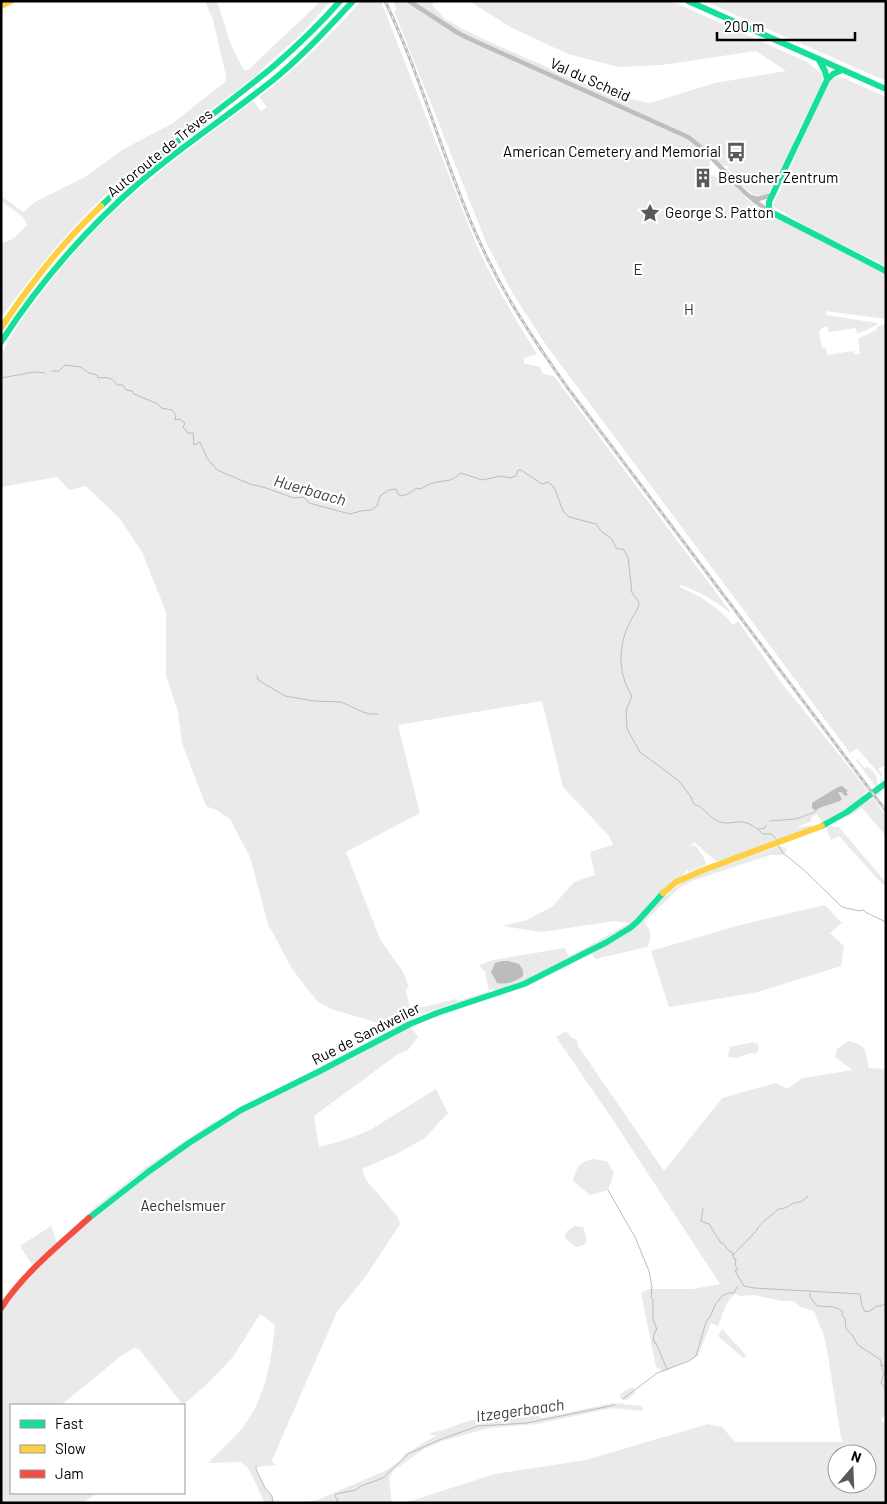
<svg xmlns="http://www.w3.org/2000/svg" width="887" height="1504" font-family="Barlow,sans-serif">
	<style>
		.green { fill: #eaeaea; fill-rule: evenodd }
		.water { fill: #bcbcbc }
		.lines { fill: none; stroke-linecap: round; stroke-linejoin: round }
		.stream { stroke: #bcbcbc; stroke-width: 1 }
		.street { stroke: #bebebe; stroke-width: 4.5 }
		.fast { stroke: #16e098; stroke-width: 6 }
		.slow { stroke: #ffcf43; stroke-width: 6 }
		.jam { stroke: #f24e42; stroke-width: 6 }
		.rail-casing { stroke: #bdbdbd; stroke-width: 3 }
		.rail { stroke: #fff; stroke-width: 1; stroke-dasharray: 4; stroke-linecap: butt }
		.labels { text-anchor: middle; stroke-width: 4.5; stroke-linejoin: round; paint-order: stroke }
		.street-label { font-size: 15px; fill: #000; stroke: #fff }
		.poi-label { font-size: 15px; fill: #000; stroke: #fff; text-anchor: start }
		.park-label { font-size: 15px; fill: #303030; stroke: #fff }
		.water-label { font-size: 16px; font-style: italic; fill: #414141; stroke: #fff }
	</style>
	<rect width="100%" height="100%" fill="#fff"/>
	<path class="green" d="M205,1H217L231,45L242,67L244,70H248L321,1H331L298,37L264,67L258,74C209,113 157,148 111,190C69,228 34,273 1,318V243C13,241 19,234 27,225L23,217L1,201V196L23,212L35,202L85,177L122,150L173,123L225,82L226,76L213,20Z
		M361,1H381L475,242C493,281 514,318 537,354L524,358V363L540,367L543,374L554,376L730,611L729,612C714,600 698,591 681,585L680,587C700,596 719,607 733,625L738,621L781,682L868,791L864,793V796L838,815L822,823L817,814L811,818L812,821L793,829L811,825L813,827L724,860L716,861L694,842L690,846H696L704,858L706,865L689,872L686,869L685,873L655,896L638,918L626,928L523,982L497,991L493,989L490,990L489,993L422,1014L396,1028L331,1009L317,1001L292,969L268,924L250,857L230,819L218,811L206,806L182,743L178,712L166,676V612L142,552L120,519L86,486L69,490L57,477L1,487V357C9,336 23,317 37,299C62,265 90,233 121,205C162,167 209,135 253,101L261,111L267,107L259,97C297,69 330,36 361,1ZM542,701L563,787L609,836L613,845L590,852L595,875L574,882L553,906L527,920L502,926L542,932L614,921L629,923L569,957L565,948L493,960L479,965L485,972L489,991L458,1001L456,999L410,1010L406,990L409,987L403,972L380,939L346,852L420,813L398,725Z
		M393,1H434L432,5L444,18L461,28L483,39L609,94L650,103L715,83L786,71L756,51L662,65L619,67L568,54L512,28L469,1H671L807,62L822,74V84L796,136L791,152L770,192C755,206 738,180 728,169V166H721L702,150L710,161L709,171L712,175L717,178H728L747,199L760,209L886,274V319L826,311V315L877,323V325L857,334L856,328L829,332L828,328L825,326L819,331L822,348H826L827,355L853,351L854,354H860L858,339L876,330L877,327L886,323V765L878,769L883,775L881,776L857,748L850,753L546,345L513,294L486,242L394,11L397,10Z
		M705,1H886V81L720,8Z
		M841,77L886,97V266L813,230L773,206L828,82L834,78Z
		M857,759L864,768L868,767C876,774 879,778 877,789L856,760Z
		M873,798L886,816V836L862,808L846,818L847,814L868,800H870Z
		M831,825L834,828L838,826L884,880L886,879V885L882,884L839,836L831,840L826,827Z
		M779,846L787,849L784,855H770L692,881L679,888L644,922C651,932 653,935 647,947L595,959L592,953L625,935L640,923L654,905L678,885L691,877Z
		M825,905L842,923L830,933L844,946L841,966L758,992L669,1007L651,951L740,925Z
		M410,1026L418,1037L408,1050L398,1054L314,1116L319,1147L348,1139L370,1130L436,1089L448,1113L425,1138L398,1153L362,1169L366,1180L397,1216L400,1224L366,1276L337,1312L272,1460L275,1465L256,1467V1469L265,1487L272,1496L274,1503H265L248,1468L241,1462L208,1463C218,1453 229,1443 238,1433C265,1403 271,1363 275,1325L260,1314L233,1357L207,1384L183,1405L139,1349L134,1348L121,1356L61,1405H11V1493H98L81,1503H1V1312L9,1298L28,1277L91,1219L150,1172L242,1112L357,1056Z
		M566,1031L572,1038L577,1040L578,1046L664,1171L722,1098L776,1083L787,1089L803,1078L853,1070L835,1057L837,1049L848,1041C869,1046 864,1049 869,1068L886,1069V1415L881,1419L886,1425V1503H404L495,1474L586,1460L708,1424L722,1427L735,1442H843L841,1437L827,1350L824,1336L814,1311L800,1307L794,1301H781L754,1295L741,1296L734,1294L726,1305L718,1326L711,1323L698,1356L664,1372L656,1367L641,1293L649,1289H693L720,1284L613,1120L556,1037ZM837,1454H867V1484H837Z
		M753,1042L758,1044L759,1049L756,1054L750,1053L737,1058L728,1057L730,1047Z
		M216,1120L215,1123L135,1177L63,1237L95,1207L146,1167Z
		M592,1159L607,1161L614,1173L608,1190L590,1195L573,1181C577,1166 578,1164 592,1159Z
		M51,1226L57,1243L56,1245L35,1264L31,1263L20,1246Z
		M574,1226L583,1227L587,1240L584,1245L576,1247L565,1238L566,1232Z
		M722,1329L747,1356L743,1358L718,1336Z
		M630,1388H634L635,1393L626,1400L621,1399L620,1394Z
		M613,1403L642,1406L643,1411L612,1408L537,1424L489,1428L442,1441L424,1449L394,1470L389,1478L392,1503H303L317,1500L387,1470L401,1460L405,1454L437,1435H430V1433C450,1430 468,1418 489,1417L490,1421H508L507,1418L539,1415L541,1418Z"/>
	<path class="water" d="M842,786L848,791L846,792L848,795L845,796L841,792H838L842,799L840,801L819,808L816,811L812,808V803L815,801L838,787Z
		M502,961H508L519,964L523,970V976C515,982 506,985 497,983L491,972L495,963Z"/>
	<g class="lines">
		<path class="stream" d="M52,371H59L65,365L81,367L89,373L97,375L98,378C105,377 113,377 117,385H123L126,390L132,391L134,394L158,404L161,408L172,410L176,415L175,420L179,419L185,423L183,427L188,433H193L194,445L200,442L207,458L217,470L250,484L266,488L294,498L304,497L309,503L350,514L361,511L371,510L377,506L380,496L389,490L396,489L399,495L401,496L408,494L417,488L421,489C430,482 439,482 450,480C454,479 457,476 461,473L482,480L501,476L510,478L516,476L518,470H521L542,484L548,482L554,487L563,511L569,517L596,524L602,532L611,538L617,549H623L628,557L632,593L639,602C639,609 634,614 631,620C618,644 617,673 632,696L626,711L627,729L640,752L679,781L691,797L694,804C705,808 707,815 716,820C724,826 734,821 743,822C750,823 758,829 763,834H772L776,839
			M1,378L34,372L45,373
			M257,676L258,680L285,696L314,701L341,702L363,712L370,714H378
			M885,789L886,788
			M770,821C777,820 793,820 799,818C804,816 809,814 815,812
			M758,829L765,828L766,825
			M779,846L782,852L804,870L842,907L859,911L863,910L867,913L886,922
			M608,1190L635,1237L649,1271L652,1287L651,1297L653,1300V1319L657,1330L655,1331L653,1340L655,1341L654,1343H656L667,1369
			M703,1208L701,1221L709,1224L721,1243H723L729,1251L732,1252L734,1259H736L735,1265L738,1270L735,1271L744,1286L754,1288L860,1294L862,1306L865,1312L870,1311L877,1306H881L886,1303
			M733,1255L756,1231C761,1221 771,1217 778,1209C790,1209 789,1202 801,1202L808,1196
			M810,1293V1297L817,1306C826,1307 836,1305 843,1312L842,1315L845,1319L846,1329L852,1335L858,1345L881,1360V1365L884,1373L881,1383L886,1389
			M881,1365L885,1366L886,1368
			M623,1399L657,1373L689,1361L696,1356L706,1322L711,1315L715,1305L722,1296L728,1293H734L737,1287
			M256,1466V1469L265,1488L272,1496L273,1503
			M328,1503H329
			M334,1503L337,1502L338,1499L335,1497L336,1494L356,1490L361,1486L383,1478L408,1454L439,1440L478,1426L527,1423L615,1405"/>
		<path class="street" d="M409,1L458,33L470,39L688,137C718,158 738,194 770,211
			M751,197L758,199L772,195"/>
		<path class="fast" d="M688,1L886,89
			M819,60L825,71L827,80
			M842,70L833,74L827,80L769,202V208L773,213L886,271
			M101,206C155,154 218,113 275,65C298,45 320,24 340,1
			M1,342C40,282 86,229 140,182C184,144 233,113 278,76C305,53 329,27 353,1
			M822,826L847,812L886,783
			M89,1218L148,1172L189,1143L241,1110L318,1072L410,1024L437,1013L524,984L607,942L630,928L637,922L663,893"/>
		<path class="slow" d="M1,6L11,1
			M1,328C30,284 62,243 101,206
			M663,893L676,882L701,871L822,826"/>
		<path class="jam" d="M1,1308C24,1273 58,1246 89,1218"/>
		<defs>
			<path id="rail" d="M385,1C419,72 440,148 470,220C496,283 528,332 567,387L886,811"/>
		</defs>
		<use href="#rail" class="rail-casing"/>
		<use href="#rail" class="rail"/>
	</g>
	<defs>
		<symbol id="bus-bare" viewBox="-9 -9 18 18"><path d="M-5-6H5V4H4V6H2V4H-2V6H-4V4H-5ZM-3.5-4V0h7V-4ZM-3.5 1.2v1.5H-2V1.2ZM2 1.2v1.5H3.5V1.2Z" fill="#595959" stroke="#fff" stroke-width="2.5" paint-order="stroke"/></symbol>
		<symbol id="building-bare" viewBox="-9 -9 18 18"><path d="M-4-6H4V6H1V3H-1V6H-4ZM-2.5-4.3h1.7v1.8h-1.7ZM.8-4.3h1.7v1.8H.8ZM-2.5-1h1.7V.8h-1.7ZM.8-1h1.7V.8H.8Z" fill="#595959" stroke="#fff" stroke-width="2.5" paint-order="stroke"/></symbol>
		<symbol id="sight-bare" viewBox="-9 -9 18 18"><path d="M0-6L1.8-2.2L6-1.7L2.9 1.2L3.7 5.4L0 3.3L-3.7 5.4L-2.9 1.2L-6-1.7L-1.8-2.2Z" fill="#595959" stroke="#fff" stroke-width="2.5" paint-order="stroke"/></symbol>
	</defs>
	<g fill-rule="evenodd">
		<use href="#bus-bare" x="722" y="138" width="28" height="28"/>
		<use href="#building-bare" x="689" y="164" width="28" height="28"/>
		<use href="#sight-bare" x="636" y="199" width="28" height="28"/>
	</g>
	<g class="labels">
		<g class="street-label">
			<text transform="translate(590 80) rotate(24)" y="5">Val du Scheid</text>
			<text transform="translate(160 153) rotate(-39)" y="5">Autoroute de Trèves</text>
			<text transform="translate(366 1034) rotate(-27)" y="5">Rue de Sandweiler</text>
		</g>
		<g class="poi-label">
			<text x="721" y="157" text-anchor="end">American Cemetery and Memorial</text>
			<text x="718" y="183">Besucher Zentrum</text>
			<text x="665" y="218">George S. Patton</text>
		</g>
		<g class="park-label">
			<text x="638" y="275">E</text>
			<text x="689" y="315">H</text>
			<text x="183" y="1211">Aechelsmuer</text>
		</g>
		<g class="water-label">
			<text transform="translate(310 490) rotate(16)" y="6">Huerbaach</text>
			<text transform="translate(520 1410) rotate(-8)" y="6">Itzegerbaach</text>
		</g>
	</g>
	<rect width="887" height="1504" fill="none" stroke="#000000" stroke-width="5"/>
	<rect x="10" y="1404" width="175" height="90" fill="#ffffff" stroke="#999999"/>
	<rect x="20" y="1420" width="25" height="8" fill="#16e098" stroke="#999999"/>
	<text x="55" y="1429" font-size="15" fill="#000000">Fast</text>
	<rect x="20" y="1445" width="25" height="8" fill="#ffcf43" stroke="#999999"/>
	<text x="55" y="1454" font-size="15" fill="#000000">Slow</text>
	<rect x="20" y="1470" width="25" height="8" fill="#f24e42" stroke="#999999"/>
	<text x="55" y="1479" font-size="15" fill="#000000">Jam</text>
	<g transform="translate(852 1469) rotate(19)"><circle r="24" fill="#ffffff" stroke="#999999"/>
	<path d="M0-4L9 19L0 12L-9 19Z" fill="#595959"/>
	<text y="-8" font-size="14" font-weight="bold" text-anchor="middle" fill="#000000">N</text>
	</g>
	<path d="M717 32v8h138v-8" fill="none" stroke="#000000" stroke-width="2.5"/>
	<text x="724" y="32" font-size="15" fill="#000000" stroke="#ffffff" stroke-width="4" paint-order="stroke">200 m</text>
</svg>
